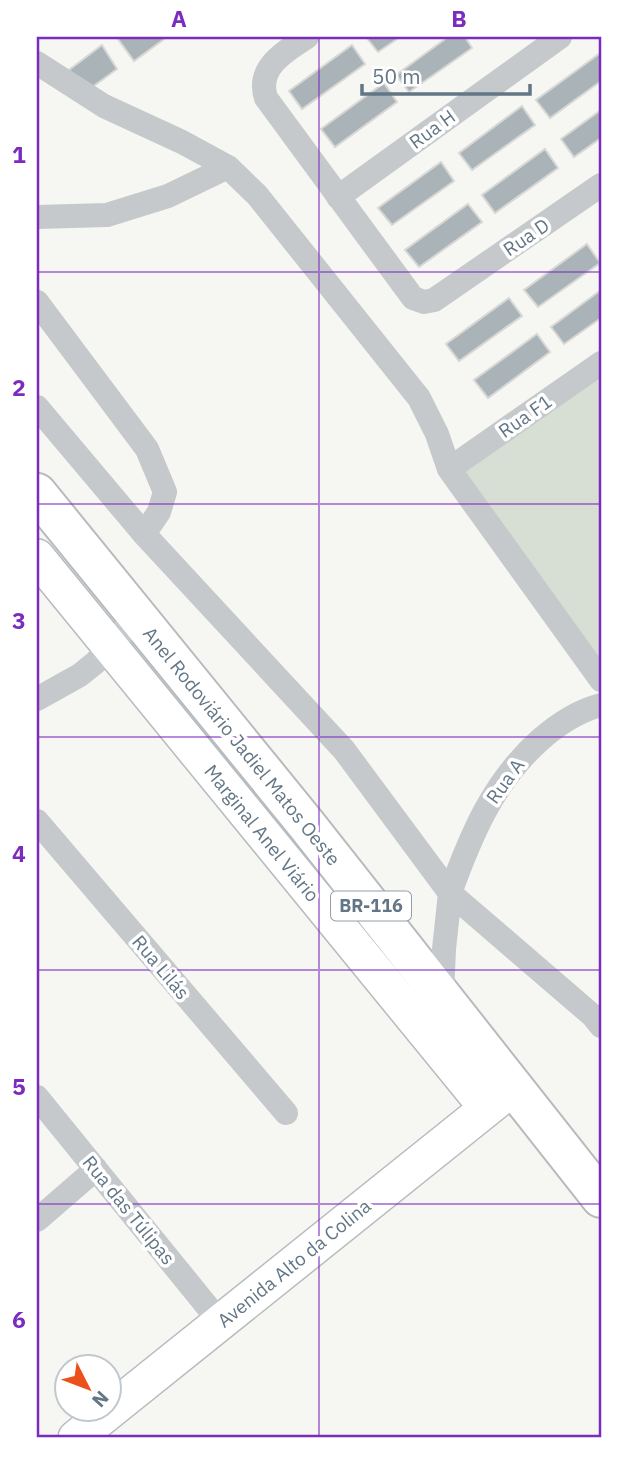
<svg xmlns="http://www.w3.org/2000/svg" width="638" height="1475" font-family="'IBM Plex Sans',sans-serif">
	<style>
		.green { fill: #d7ded3 }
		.building { fill: #aab3b8; stroke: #d7d8d5; stroke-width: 2 }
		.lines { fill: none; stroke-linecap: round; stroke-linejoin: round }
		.secondary-casing { stroke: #b5bbbf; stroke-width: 38 }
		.highway-casing { stroke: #b7bbbe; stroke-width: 42 }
		.street { stroke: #c5c9cc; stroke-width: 24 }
		.secondary { stroke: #fff; stroke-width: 35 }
		.highway { stroke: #fff; stroke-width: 38 }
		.grid { fill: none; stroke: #7b2cbf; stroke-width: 2; stroke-opacity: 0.55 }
		.labels { text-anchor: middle; stroke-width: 7; stroke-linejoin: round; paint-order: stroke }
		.shield { fill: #fff; stroke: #929faa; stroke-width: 2 }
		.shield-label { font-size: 18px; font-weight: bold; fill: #637685 }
		.street-label { font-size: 19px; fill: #637685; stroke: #fff }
		.neatline { fill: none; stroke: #7b2cbf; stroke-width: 2.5 }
		.grid-label { font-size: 23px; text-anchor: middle; font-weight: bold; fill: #7b2cbf }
	</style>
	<rect width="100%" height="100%" fill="#f6f6f2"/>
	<path class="green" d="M601,367V666L459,468Z"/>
	<path class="building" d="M122,37H167L134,61L118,39Z
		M366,37H400L378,52Z
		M448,37H465L472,48L409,92L396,75Z
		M102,45L117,69L84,93L69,70Z
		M352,45L365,64L302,109L289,91Z
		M599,54L601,57V81L550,118L536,100Z
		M384,83L397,102L335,147L321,129Z
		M522,106L535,125L472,170L459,153Z
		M601,110V138L574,157L561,139Z
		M545,149L558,168L495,213L482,195Z
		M441,162L454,181L392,225L378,208Z
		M468,204L482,222L419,267L405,250Z
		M587,244L600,263L538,307L524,290Z
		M601,290V318L564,344L551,327Z
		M509,298L522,316L459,361L446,344Z
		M537,334L550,352L488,398L474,380Z"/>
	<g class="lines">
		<defs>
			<path id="secondary" d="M37,557L487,1108
				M76,1438L505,1094"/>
			<path id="highway" d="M37,493L306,824L601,1198"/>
		</defs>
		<use href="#secondary" class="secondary-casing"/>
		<use href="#highway" class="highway-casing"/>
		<path class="street" d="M307,37C285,51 256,68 266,98L413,298L424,302L434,300L601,185
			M37,63L104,106L182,142L228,167L257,195L419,398L437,434L449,469L601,680
			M338,197L560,37
			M37,217L107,215L168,196L228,167
			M37,302L147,449L165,492L159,512L144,534
			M37,407L144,534L344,750L450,893L444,949L442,995
			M449,469L601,363
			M37,699L80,675L96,662L137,616
			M601,705C578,711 558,724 540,740C493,782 471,835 450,893L593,1016L601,1026
			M37,821L286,1113
			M37,1097L220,1322
			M37,1220L96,1169"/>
		<use href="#secondary" class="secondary"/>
		<use href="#highway" class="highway"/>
	</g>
	<path class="grid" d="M319,37V1438M37,272H601M37,504H601M37,737H601M37,970H601M37,1204H601"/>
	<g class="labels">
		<rect class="shield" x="331" y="891.5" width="80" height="29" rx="5"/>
		<g class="shield-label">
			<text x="371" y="912">BR-116</text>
		</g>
		<g class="street-label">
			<text transform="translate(432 129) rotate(-36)" y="7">Rua H</text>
			<text transform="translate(526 237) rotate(-34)" y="7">Rua D</text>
			<text transform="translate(525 416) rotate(-35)" y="7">Rua F1</text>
			<text transform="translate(242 746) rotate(51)" y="7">Anel Rodoviário Jadiel Matos Oeste</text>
			<text transform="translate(505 781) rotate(-54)" y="7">Rua A</text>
			<text transform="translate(262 833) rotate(51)" y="7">Marginal Anel Viário</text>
			<text transform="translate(161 967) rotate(50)" y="7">Rua Lilás</text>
			<text transform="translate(129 1210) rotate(51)" y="7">Rua das Túlipas</text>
			<text transform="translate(294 1263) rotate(-39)" y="7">Avenida Alto da Colina</text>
		</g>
	</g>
	<rect width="638" height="1475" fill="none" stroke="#ffffff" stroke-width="77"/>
	<g transform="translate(88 1388) rotate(132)"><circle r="33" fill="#ffffff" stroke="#c1c8ce" stroke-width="2"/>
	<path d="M0-5L12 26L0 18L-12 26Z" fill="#ec501d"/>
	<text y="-10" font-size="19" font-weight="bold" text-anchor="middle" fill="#637685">N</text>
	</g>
	<path d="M362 84v10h168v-10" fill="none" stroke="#637685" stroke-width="3.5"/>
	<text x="372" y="84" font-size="21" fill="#637685" stroke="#ffffff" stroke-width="5" paint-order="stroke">50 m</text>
	<rect x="38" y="38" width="562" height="1398" class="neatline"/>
	<g class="grid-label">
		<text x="179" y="27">A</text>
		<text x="459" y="27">B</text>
		<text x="19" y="163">1</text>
		<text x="19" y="396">2</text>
		<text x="19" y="629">3</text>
		<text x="19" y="862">4</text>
		<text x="19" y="1095">5</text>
		<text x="19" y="1328">6</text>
	</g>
</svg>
